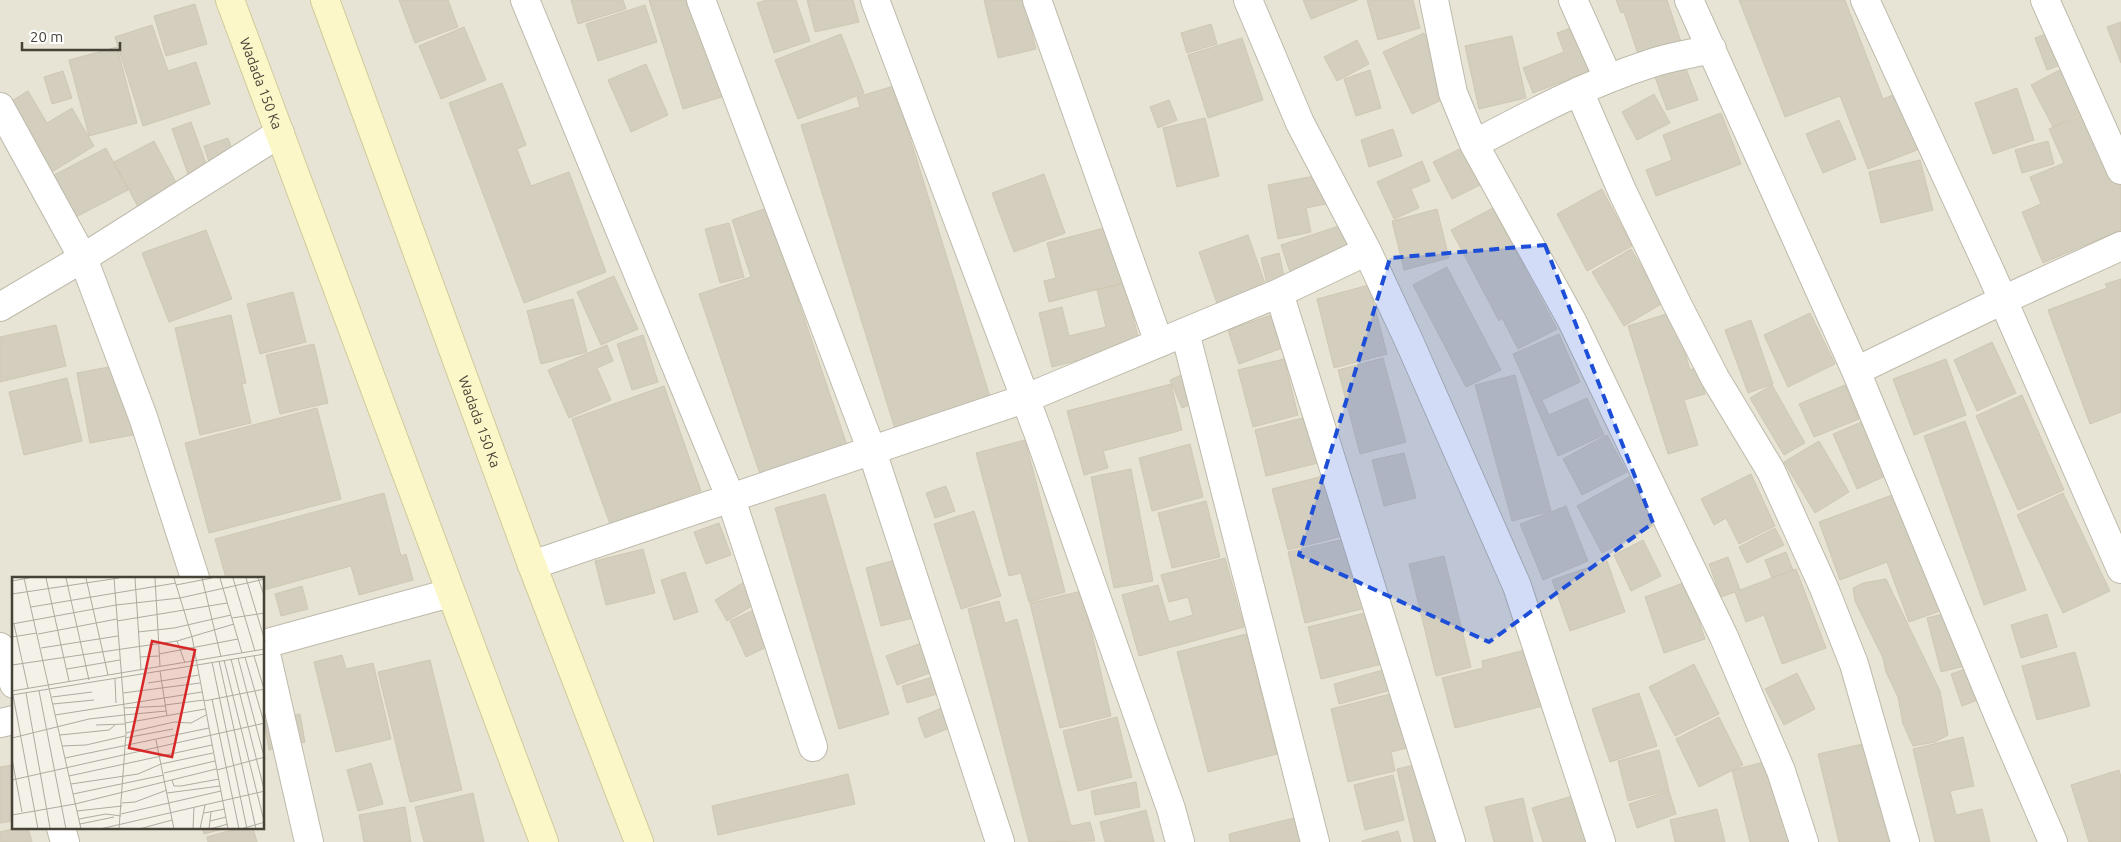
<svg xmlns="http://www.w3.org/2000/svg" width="2121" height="842" font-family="Ubuntu,sans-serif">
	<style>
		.residential { fill: #e7e4d6; fill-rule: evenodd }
		.building { fill: #d4cebe; stroke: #cfc7b2 }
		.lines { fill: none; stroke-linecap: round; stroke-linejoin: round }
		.street-casing { stroke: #bebaab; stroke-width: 30 }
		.secondary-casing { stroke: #d1ca9a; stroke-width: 30 }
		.street { stroke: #fff; stroke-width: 28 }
		.secondary { stroke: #fcf7c9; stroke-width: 28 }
		.marked { fill: #1d4ed8; fill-opacity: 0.2; stroke: #1d4ed8; stroke-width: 4; stroke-dasharray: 10 6; stroke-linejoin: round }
		.labels { text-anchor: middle; stroke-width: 4; stroke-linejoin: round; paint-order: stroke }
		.street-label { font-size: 14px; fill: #464237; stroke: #fff }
		.inset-road { fill: none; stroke: #aeaba1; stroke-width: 1 }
		.view { fill: #d62828; fill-opacity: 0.15; stroke: #d62828; stroke-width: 2.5 }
		.inset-edge { fill: none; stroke: #464237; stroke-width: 2.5 }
	</style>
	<rect width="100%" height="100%" fill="#f3f1e8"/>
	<path class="residential" d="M0,0H2121V842H0ZM14,578H264V828H14Z"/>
	<path class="building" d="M399,0H448L458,27L415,43Z
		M571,0H623L626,9L578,24Z
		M649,0H695L725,96L683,109Z
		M767,0H796L810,41L774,53L757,3Z
		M807,0H853L859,22L815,32Z
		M984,0H1024L1036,49L998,58Z
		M1303,0H1358L1311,19Z
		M1367,0H1413L1420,28L1378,40Z
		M1616,0H1667L1682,45L1640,60L1624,12L1621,13Z
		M1739,0H1845L1883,99L1908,89L1930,145L1868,169L1840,96L1785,117Z
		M195,4L207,44L166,56L154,16Z
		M645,5L657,42L598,61L586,24Z
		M2121,22V63L2107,27Z
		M1211,24L1217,44L1187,53L1181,33Z
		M152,25L168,71L196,62L210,104L143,126L115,37Z
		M1576,26L1593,70L1533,93L1523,68L1564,52L1557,33Z
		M464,27L486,80L441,99L419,46Z
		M2056,30L2068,62L2047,70L2035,38Z
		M1424,33L1452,95L1412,114L1383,52Z
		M841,34L864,93L798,119L775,60Z
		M1512,36L1526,98L1479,109L1465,46Z
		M1242,38L1263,100L1208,118L1188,55Z
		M1357,40L1369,64L1337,81L1324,57Z
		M117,47L137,123L89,136L69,60Z
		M646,64L668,115L631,132L608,80Z
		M2071,64L2093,107L2053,127L2031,85Z
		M1685,66L1698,100L1667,110L1655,77Z
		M1370,70L1381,108L1356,116L1344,79Z
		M63,71L72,98L52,104L44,77Z
		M502,83L526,145L517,149L531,186L569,172L606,272L524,303L449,103Z
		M894,86L991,400L895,429L801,125L860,107L857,97Z
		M2017,88L2034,140L1993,154L1975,103Z
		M28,91L47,123L72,108L94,146L52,172L10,102Z
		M1654,94L1670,123L1637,140L1622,112Z
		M1169,100L1177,120L1158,128L1150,107Z
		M2093,110L2121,176V230L2043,263L2022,212L2041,204L2030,177L2064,163L2049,129Z
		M1721,113L1741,164L1656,196L1646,170L1672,160L1663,135Z
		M1205,118L1219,176L1177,187L1163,128Z
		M1839,120L1856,159L1823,173L1806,134Z
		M191,122L208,169L189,177L172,129Z
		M1393,129L1402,156L1369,167L1361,140Z
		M228,138L237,164L212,172L204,146Z
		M154,141L178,186L138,207L114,162Z
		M1476,141L1494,178L1452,199L1433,162Z
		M2048,141L2054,164L2022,173L2015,150Z
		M106,148L128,190L76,217L54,175Z
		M1920,160L1933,210L1881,223L1869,172Z
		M1422,161L1430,181L1411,189L1419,208L1394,219L1377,182Z
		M1330,173L1336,202L1306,208L1311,232L1278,239L1268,185Z
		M1044,174L1065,233L1014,252L992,193Z
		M1602,189L1632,246L1587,271L1557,214Z
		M767,208L847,445L760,474L699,294L751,277L732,220Z
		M1493,208L1557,329L1518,349L1502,318L1499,321L1451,230Z
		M1437,209L1449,258L1404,270L1392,221Z
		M729,223L744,277L720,283L705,229Z
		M1342,225L1354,261L1293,281L1281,245Z
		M1108,227L1122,283L1049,302L1044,281L1056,278L1047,243Z
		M206,230L232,299L169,322L142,253Z
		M1248,235L1268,292L1219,309L1199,252Z
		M1631,249L1663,303L1624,326L1592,272Z
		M1279,253L1285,280L1267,284L1261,258Z
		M1447,267L1501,370L1466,387L1413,285Z
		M614,276L638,329L601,345L577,292Z
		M2121,279V412L2090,424L2048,310L2107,288L2105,284Z
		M1125,283L1140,345L1052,367L1039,313L1062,307L1069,336L1106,327L1097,290Z
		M1369,285L1387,354L1334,368L1317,299Z
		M293,292L306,342L260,354L247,304Z
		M573,299L587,352L541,364L527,311Z
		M1285,310L1296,343L1239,364L1228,330Z
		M1673,312L1690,370L1697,367L1705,394L1684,400L1698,445L1668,454L1628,326Z
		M1810,313L1835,364L1788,387L1764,335Z
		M231,315L246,383L242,384L251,423L200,435L175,328Z
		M1751,320L1773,384L1748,393L1725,330Z
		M56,325L66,366L0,382V337Z
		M1559,334L1580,382L1542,400L1549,415L1587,398L1604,435L1558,456L1513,354Z
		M643,335L658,382L632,390L617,344Z
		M1992,342L2016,393L1977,411L1954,360Z
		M314,344L328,403L280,414L266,355Z
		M607,345L613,361L597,368L611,400L569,418L548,370Z
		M1383,358L1406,442L1360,454L1338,370Z
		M1284,359L1298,415L1253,427L1238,370Z
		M1946,359L1966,415L1914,435L1893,379Z
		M125,364L138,434L90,443L77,373Z
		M1190,371L1202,400L1182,408L1170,380Z
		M1515,375L1551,511L1512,521L1475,385Z
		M67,378L82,441L24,455L9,392Z
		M1171,384L1182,430L1103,451L1108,468L1084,475L1067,411Z
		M1772,385L1805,443L1784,455L1750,398Z
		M1845,385L1859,419L1814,437L1799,404Z
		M664,386L701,491L610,524L572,419Z
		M2022,395L2064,490L2018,510L1976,416Z
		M317,408L341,499L209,533L185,443Z
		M1314,415L1326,461L1266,476L1255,430Z
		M1871,418L1894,472L1857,489L1833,434Z
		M1965,421L2026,590L1984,605L1924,436Z
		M1607,435L1627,472L1582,495L1563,459Z
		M1025,440L1065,592L1029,602L1021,573L1009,576L976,453Z
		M1819,441L1849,492L1815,513L1784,462Z
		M1190,444L1203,497L1152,511L1139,458Z
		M1404,453L1416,498L1384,506L1372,460Z
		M1131,469L1153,581L1114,588L1091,477Z
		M1331,474L1346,535L1288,550L1272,489Z
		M1751,474L1775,526L1739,544L1726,518L1714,525L1701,499Z
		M1631,476L1656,524L1602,553L1577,506Z
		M946,486L955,511L935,518L926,493Z
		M1911,488L1954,606L1909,622L1887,562L1840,580L1819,522Z
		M384,493L401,556L406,554L413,580L359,595L351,566L264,590V578H226L215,539Z
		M2063,493L2110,591L2063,613L2017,515Z
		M825,494L889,714L839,729L775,508Z
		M1206,501L1220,557L1172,568L1158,513Z
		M1566,506L1588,561L1543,580L1520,524Z
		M974,511L1001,596L961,609L934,524Z
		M719,523L731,555L706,564L694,532Z
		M1775,528L1784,545L1747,563L1739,547Z
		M1357,536L1374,606L1305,623L1288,552Z
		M1643,540L1661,576L1631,591L1614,555Z
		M643,549L655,593L606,605L595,561Z
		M1786,552L1793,570L1772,578L1765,560Z
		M1444,556L1471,667L1436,676L1409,564Z
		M1728,557L1740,590L1796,569L1826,648L1782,664L1764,615L1746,622L1735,592L1721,597L1709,564Z
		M902,558L917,617L881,626L866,568Z
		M1225,558L1244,627L1139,656L1122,595L1158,585L1169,622L1193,615L1188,597L1169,602L1161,575Z
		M1607,561L1625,612L1570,631L1552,580Z
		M685,572L698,612L674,620L661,580Z
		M749,579L762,600L727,621L715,600Z
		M1886,579L1940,691L1948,735L1935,742L1913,746L1903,724L1898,697L1886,672L1883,658L1855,601L1853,588L1863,583Z
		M1686,582L1705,639L1664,653L1645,597Z
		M302,586L308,609L281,616L275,594Z
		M1082,591L1111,716L1060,728L1030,603Z
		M999,601L1005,623L1017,619L1071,826L1090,822L1095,841L1029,842L968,609Z
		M764,605L781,640L746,657L730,621Z
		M1970,607L1984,661L1941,672L1927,618Z
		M1373,611L1386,663L1321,679L1308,627Z
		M2047,614L2057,647L2021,658L2011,625Z
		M1246,634L1277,754L1208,772L1177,652Z
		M924,642L935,671L897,685L886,656Z
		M1529,649L1543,706L1455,728L1442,678L1483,668L1482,661Z
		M2075,652L2090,706L2037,720L2022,666Z
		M342,655L346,669L373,663L391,739L336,752L314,662Z
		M430,660L462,790L410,802L378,672Z
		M1985,662L1996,693L1962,706L1951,674Z
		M1694,664L1719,714L1675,736L1649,687Z
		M1386,669L1391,690L1339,704L1334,684Z
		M1797,673L1815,709L1784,725L1765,689Z
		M933,677L937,694L907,703L902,686Z
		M1402,691L1414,746L1391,752L1395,771L1348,782L1331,709Z
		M1639,693L1657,746L1610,762L1592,709Z
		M951,704L959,724L925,738L918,718Z
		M300,714L305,742L269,750L264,721Z
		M1117,717L1132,777L1078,791L1063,731Z
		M1719,717L1743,765L1699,787L1676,739Z
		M1963,737L1974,786L1950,791L1956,815L1982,809L1990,842H1935L1913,749Z
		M1872,742L1896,842H1839L1818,754Z
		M1659,750L1669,790L1628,801L1618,761Z
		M1780,758L1800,839L1789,842H1750L1732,770Z
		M1437,760L1456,842H1414L1397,769Z
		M371,763L383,804L358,811L347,770Z
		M13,765L14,821L0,823V767Z
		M2119,770L2121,777V842H2089L2071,785Z
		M848,774L855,804L718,835L712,806Z
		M1393,775L1404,820L1365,830L1354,785Z
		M1136,782L1140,807L1095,815L1091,791Z
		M1669,791L1676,814L1637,828L1629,804Z
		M1586,792L1593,842H1543L1532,808Z
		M473,793L484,842H424L415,807Z
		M1523,798L1533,842H1494L1485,807Z
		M405,807L411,842H364L359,815Z
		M1717,809L1725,842H1675L1670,820Z
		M1146,810L1154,842H1105L1100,822Z
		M1294,818L1300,842H1230L1229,834Z
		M16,828H28L32,842H0V832Z
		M202,828H227L204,834Z
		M239,828H253L257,842H208L207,837Z
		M1398,831L1401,842H1362V841Z"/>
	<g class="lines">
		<defs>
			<path id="street" d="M525,0L731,499L813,747
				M701,0L872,451L1000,842
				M875,0L1039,435L1171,809L1180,842
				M1037,0L1159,343
				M1248,0L1300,123L1367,251L1409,341L1517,586L1601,842
				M1434,0L1453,93L1474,144L1572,321L1724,637L1781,771L1804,842
				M1573,0L1608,78
				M1689,0L1856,371L1999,717L2053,842
				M1865,0L1991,273L2121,569
				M2045,0L2121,170
				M1579,91L1623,193L1678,306L1715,378L1771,471L1824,588L1854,664L1905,842
				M0,107L83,258L143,417L195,578
				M1474,144C1531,114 1587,84 1649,64C1669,57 1691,54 1712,49
				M1279,293L1451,842
				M0,307L83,258L280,133
				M1185,332L1315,842
				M1856,371L2003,300L2121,246
				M532,565L1024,399L1279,293L1367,251
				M264,644L450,593
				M264,645L309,842
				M0,647L14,684
				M0,723L14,720
				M61,828L65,842"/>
			<g id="secondary">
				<path id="s1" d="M230,0L544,842"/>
				<path id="s2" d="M325,0L532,565L639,842"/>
			</g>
		</defs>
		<use href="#street" class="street-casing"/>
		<use href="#secondary" class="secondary-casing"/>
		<use href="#street" class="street"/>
		<use href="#secondary" class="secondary"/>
	</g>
	<path class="marked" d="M1545,245L1653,523L1489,642L1299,555L1390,258Z"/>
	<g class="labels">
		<g class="street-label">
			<text dy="5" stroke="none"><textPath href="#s1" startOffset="89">Wadada 150 Ka</textPath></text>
			<text dy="5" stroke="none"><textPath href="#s2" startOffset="449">Wadada 150 Ka</textPath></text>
		</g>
	</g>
	<g transform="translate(12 577)">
		<rect width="252" height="252" fill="#f3f1e8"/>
		<path class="inset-road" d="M12,1L69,252M34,1L57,104M54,1L77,103M74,1L96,98M102,1L114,156L107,252M123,1L129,93M143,1L148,89M162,1L180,60L216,252M190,1L209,80M208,1L230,76M221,1L243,74M234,1L253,64M246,1L253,21M0,4L17,1M164,8L200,1M0,17L107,1M19,30L164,6M220,41L253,36M105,44L215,26M0,47L104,28L168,21L253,2M2,47L16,111M126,55L162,51L219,38M26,57L105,42M0,60L25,56M165,64L173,86M29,71L106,59M147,77L226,62M242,79L252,112M128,80L147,79M233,80L253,149M226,81L253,183M219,82L253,216M212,83L253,248M207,84L244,252M200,85L235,252M0,88L165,64L222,47M55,92L108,83M148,94L155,139M103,102L104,126M136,106L187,98M0,114L253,72M27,114L54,252M14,116L38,251M111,116L188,106M0,118L253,77M1,118L26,252M40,120L80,115M200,122L227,252M192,124L253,112M41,127L82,123M153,128L192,123M112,131L153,129M43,138L190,115M112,138L154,134M113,146L193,132M84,148L113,147M114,156L162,145L179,146L194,138M48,158L97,153L103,148M0,161L77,142L112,138M113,161L161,152M144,163L162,252M50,169L74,168L113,159M53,181L197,151M0,182L10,235M205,193L253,180M152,196L203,184M57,199L200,168M0,203L253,146M160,203L162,209H169L207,202M59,207L126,197L149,187L201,176M155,216L208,209M61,217L152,198M110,226L123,225L155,213M65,234L110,229M192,236L213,232M109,237L209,214M0,238L63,227L204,192M67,242L94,237L109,239M198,244L214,240M68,247L102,240M88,252L253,214M127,252L160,243M181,252L182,230M188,252L193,228M197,252L199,235M198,252L216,247M229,252L253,245"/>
		<path class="view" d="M140,64L183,73L160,180L117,171Z"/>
		<rect width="252" height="252" class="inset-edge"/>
	</g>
	<path d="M22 42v8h98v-8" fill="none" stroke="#464237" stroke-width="2.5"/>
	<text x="30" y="42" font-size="15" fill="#464237" stroke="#ffffff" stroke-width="4" paint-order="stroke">20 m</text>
</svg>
